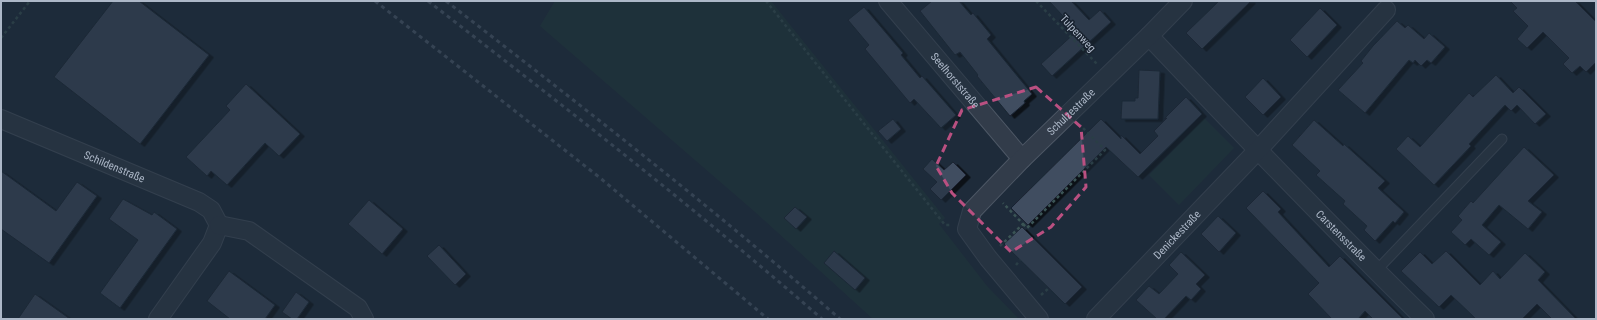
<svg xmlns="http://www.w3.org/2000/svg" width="1597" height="320" font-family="'Roboto Condensed',sans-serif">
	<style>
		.green { fill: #20383b }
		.building { fill: #3f4d60; stroke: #1a2431; filter: url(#shadow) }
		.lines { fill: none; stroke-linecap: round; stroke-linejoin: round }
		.service-casing { stroke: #4d5765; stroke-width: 11 }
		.minor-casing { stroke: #4d5765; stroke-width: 20 }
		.path { stroke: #3b5455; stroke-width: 2.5; stroke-dasharray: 3 3; stroke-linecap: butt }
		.service { stroke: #323c4a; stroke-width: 9 }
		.minor { stroke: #323c4a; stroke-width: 18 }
		.rail { stroke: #536072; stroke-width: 3; stroke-dasharray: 4 4; stroke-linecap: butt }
		.marked { fill: none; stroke: #ba5081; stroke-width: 3; stroke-dasharray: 8 5; stroke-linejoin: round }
		.labels { text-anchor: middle; stroke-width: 3; stroke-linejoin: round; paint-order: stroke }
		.street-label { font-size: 11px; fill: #acb7c7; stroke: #18222f }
	</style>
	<defs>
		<filter id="shadow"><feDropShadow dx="4.5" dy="2.5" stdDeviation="0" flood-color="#0009"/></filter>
	</defs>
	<rect width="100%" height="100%" fill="#1e2b3a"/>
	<path class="green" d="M555,1H771L945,218L939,224L987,286L1019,319H873L755,212L540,26Z
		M1204,118L1234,148L1179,205L1149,175Z"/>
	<path class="building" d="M113,1H139L209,55L140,144L54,77Z
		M932,1H959L971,15L973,13L991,35L987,39L1032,94L1024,101L1025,103L1010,116L977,76L978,75L960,52L955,55L920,11Z
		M1049,1H1071L1089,20L1100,10L1111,22L1052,76L1041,64L1077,31Z
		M1219,1H1251L1202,49L1186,33Z
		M1510,1H1575L1596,22V62L1586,72L1580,66L1572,73L1563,64L1569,58L1543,32L1527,48L1517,39L1528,26L1513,11L1517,8Z
		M864,7L903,53L901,55L920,78L922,76L956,115L941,128L914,99L910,103L865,49L869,45L848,20Z
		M1320,8L1337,25L1307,57L1290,40Z
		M1397,21L1405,28L1408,25L1424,39L1429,33L1445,47L1431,63L1427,60L1421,66L1415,60L1413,63L1409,60L1365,113L1338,90L1363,63L1361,61L1373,46Z
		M1139,70L1160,71L1158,119H1121L1122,101H1135V98H1138Z
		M1496,75L1513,93L1519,87L1546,114L1535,124L1517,105L1511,111L1505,105L1469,144L1471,146L1434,185L1396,149L1408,136L1420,147L1469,93L1473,97Z
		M1263,78L1281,97L1263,115L1245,97Z
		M246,84L300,134L279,156L265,143L227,185L211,171L207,176L186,157L230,110L226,106Z
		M1186,97L1202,114L1138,177L1106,147L1028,225L1011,208L1101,119L1121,139V135L1140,154L1158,136L1154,131L1167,118L1164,119Z
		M893,119L901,129L887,141L878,131Z
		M1314,120L1343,146L1344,144L1385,181L1378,188L1404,212L1395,223L1393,221L1375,241L1364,230L1367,226L1343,204L1345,201L1316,175L1320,171L1292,145Z
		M1524,147L1554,175L1528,201L1542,212L1528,229L1499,205L1482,225L1501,242L1489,255L1471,239L1465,245L1451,232L1462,220L1458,216L1471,201L1473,203Z
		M932,159L944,170L953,162L966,175L941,200L930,189L937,182L923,169Z
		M1,171L56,211L77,182L97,196L49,263L1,229Z
		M1263,191L1281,209L1278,212L1329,267L1340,256L1403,319H1373L1365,311L1358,319H1332L1308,294L1319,283L1246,208Z
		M123,199L152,215L154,212L177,229L120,308L100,293L138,240L109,219Z
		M369,200L403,229L382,254L348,224Z
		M795,207L807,217L796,229L784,218Z
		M1218,216L1236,233L1219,252L1201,234Z
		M1022,227L1082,287L1065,304L1004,244Z
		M439,245L466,274L455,285L427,256Z
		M834,251L865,278L855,290L824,263Z
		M1446,251L1480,285L1493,271L1500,279L1525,253L1545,272L1538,280L1576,319H1552L1537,304L1522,319H1476L1451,295L1439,307L1401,271L1420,252L1432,264Z
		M1181,252L1205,275L1196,284L1201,289L1191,300L1186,296L1164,319H1157L1136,300L1149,286L1159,294L1178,274L1169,265Z
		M229,271L275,305L265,319H230L207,301Z
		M296,292L309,302L297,319H292L282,312Z
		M35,294L70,319H18Z"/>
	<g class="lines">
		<defs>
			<path id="service" d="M1376,271L1502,139"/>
			<g id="minor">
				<path id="s1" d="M888,1L1022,159"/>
				<path id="s2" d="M1149,36C1240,132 1331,227 1425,319"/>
				<path id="s3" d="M1,119L199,202L211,210L219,225L212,243L158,319"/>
				<path d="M219,225L249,231L358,308L364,319"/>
				<path id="s4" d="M1039,319L988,258L967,229L972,211L1022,159L1149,36L1183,1"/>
				<path id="s5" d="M1096,319L1257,151L1386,10"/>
			</g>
		</defs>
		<use href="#service" class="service-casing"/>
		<use href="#minor" class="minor-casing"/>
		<path class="path" d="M766,1L945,225H950
			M1036,1L1097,64
			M1,38L30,1
			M1023,224L1027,228L1105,150L1080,125
			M1000,246L1023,224L1003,203
			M1016,265L1020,260
			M1041,295L1049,288"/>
		<use href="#service" class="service"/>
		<use href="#minor" class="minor"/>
		<path class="rail" d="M375,1L599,177L768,319
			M428,1C561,104 695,208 822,319
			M446,1C579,104 713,208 840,319"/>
	</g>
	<path d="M0 0H1597V320H0ZM1036,87L1081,127L1086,187L1051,227L1011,252L952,193L936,166L962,110Z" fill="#1e2b3a" fill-opacity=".55" fill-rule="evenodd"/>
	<path class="marked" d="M1036,87L1081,127L1086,187L1051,227L1011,252L952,193L936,166L962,110Z"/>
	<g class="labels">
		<g class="street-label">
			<text transform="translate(1078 33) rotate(47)" y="4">Tulpenweg</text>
			<text dy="4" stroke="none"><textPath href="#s1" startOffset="104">Seelhorststraße</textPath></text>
			<text dy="4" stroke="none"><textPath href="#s4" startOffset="274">Schulzestraße</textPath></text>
			<text dy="4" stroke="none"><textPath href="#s3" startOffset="123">Schildenstraße</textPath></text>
			<text dy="4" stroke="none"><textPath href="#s5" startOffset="117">Denickestraße</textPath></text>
			<text dy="4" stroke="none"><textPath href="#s2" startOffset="277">Carstensstraße</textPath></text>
		</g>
	</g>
	<rect width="1597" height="320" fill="none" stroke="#acb7c7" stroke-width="4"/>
</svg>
